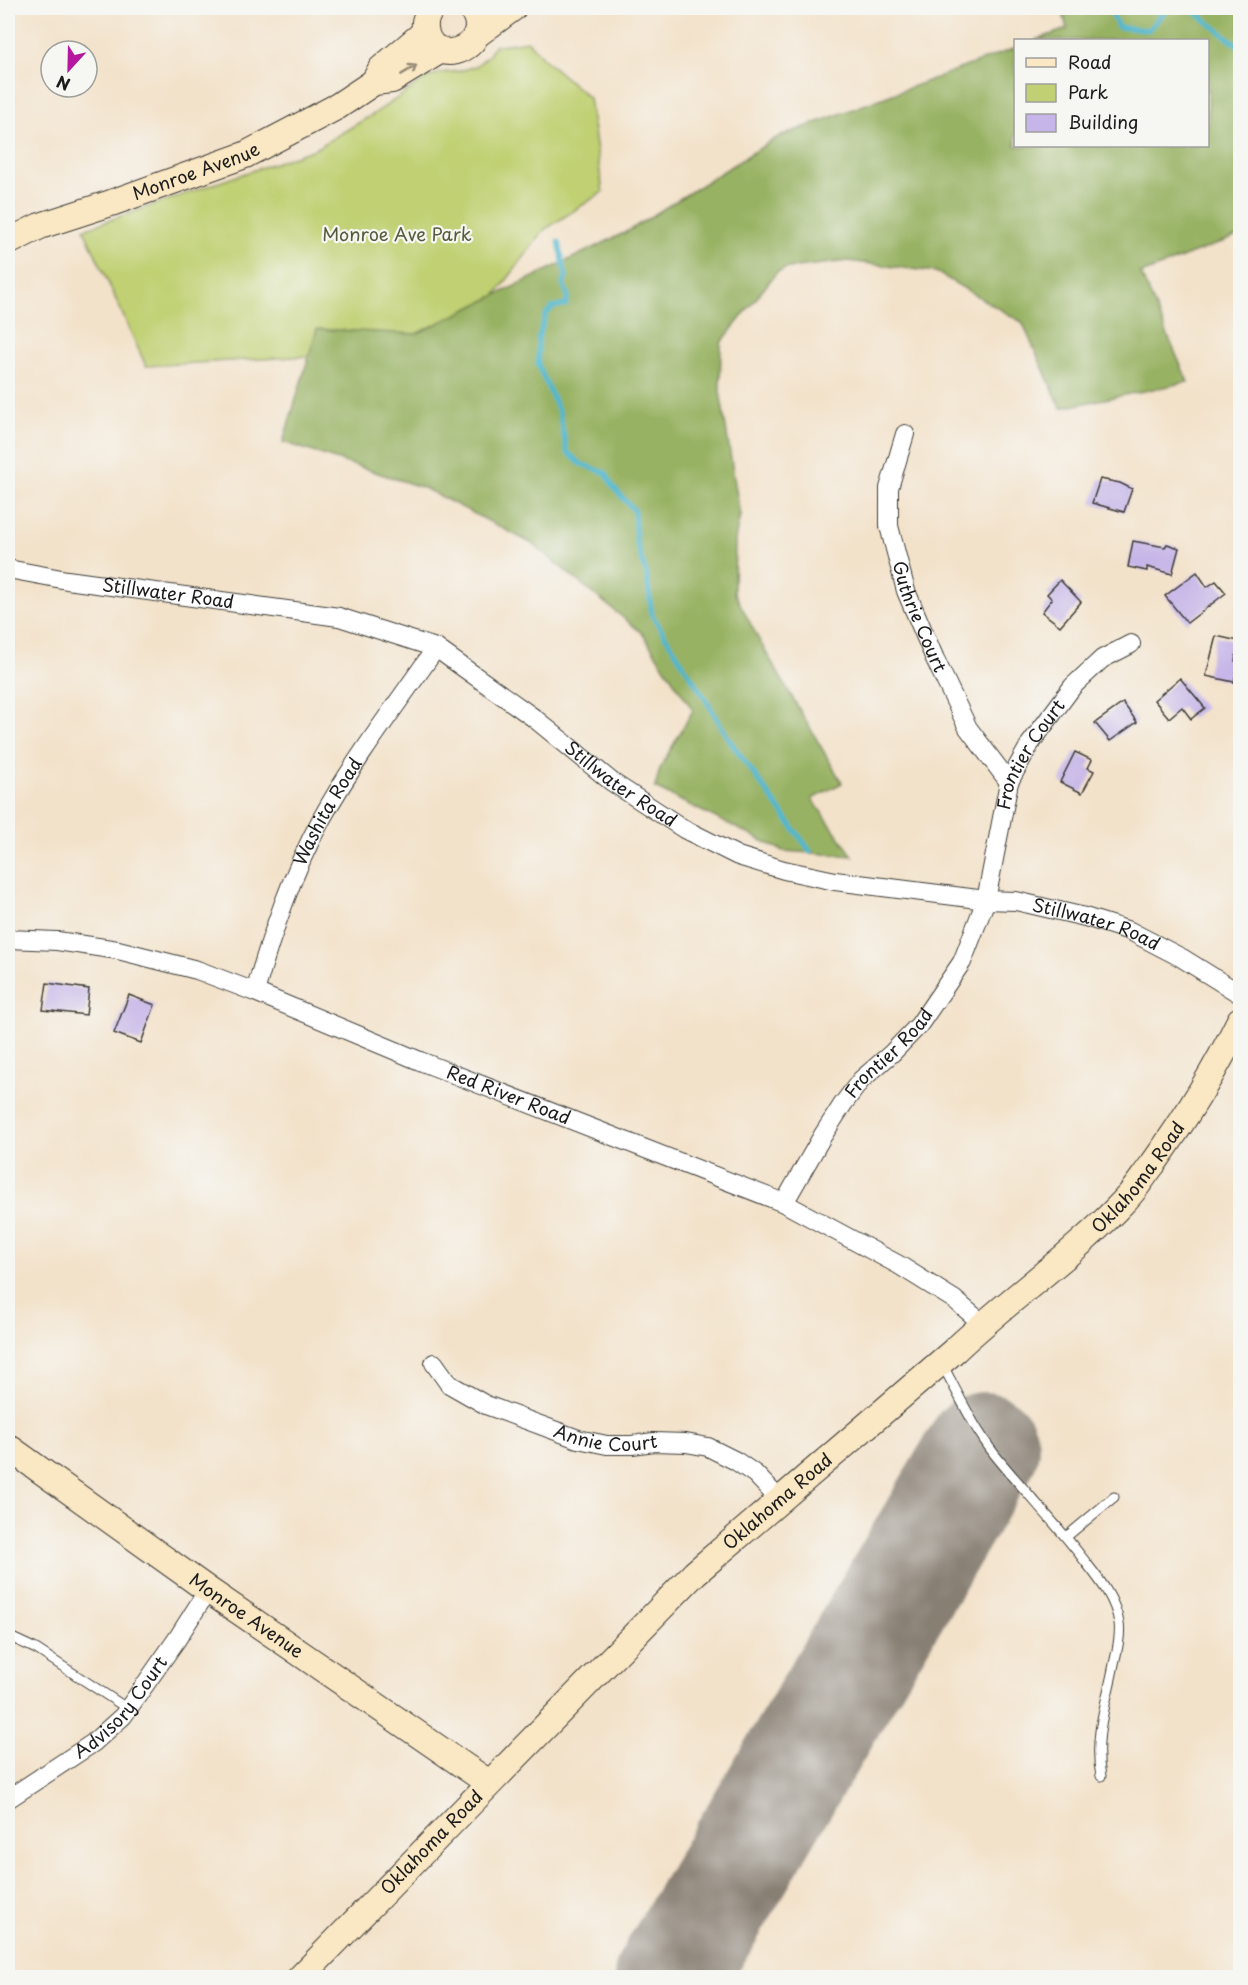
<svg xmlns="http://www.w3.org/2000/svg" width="1248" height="1985" font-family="'Playpen Sans',sans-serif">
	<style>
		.green { fill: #c0d072; stroke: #6e7647; stroke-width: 1.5 }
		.forest { fill: #98b264; stroke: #5a6740; stroke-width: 1.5 }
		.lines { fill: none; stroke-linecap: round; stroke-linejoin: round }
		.stream { stroke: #50b7cf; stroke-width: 5 }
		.runway { stroke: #887f73; stroke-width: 112 }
		.building { fill: #c6b5e8 }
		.lane-casing { stroke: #3c3a36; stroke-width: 11 }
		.street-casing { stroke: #3c3a36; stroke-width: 20 }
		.secondary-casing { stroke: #3c3a36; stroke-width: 28 }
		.lane { stroke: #fff; stroke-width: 9 }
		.street { stroke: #fff; stroke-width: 18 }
		.secondary { stroke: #fae7c3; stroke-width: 26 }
		.oneway { stroke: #968c78 }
		.labels { text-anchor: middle; stroke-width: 4.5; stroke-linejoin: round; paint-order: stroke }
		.street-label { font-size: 18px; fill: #1c1c1c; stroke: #f6f6f2 }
		.park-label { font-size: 18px; fill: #555b3a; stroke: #f6f6f2 }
	</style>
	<rect width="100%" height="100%" fill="#f6f6f2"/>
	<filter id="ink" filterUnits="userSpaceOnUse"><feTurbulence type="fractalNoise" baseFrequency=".0167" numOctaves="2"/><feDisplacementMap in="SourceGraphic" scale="12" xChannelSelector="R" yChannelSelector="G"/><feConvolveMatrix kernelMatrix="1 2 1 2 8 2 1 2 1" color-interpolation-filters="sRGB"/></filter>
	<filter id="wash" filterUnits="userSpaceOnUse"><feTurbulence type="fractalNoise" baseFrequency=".008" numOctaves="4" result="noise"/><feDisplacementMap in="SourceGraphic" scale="24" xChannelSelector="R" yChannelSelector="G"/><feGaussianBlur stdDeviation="1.35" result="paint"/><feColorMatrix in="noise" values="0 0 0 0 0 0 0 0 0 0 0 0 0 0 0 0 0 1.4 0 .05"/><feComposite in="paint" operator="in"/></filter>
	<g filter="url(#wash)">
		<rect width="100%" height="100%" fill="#f3e2ca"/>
		<path class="green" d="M528,41L543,58L589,98L603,192L544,230L457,347L146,366L84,229L315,149L372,115L427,78L440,73L460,71L476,66L489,55L494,46Z"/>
		<path class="forest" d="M1062,8H1240V235L1141,274L1188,382L1061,408L1022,322L936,272L848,261L788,268L777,272L721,343L720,391L740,515L735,540L734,592L760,642L842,783L812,799L853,856L783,851L655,788L660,768L693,710L642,633L531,543L424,488L283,442L317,329L416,334L630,230L776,138L1015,48L1016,146H1208V40H1035L1067,29Z"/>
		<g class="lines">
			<path class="stream" d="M1110,8L1118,27L1148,30L1168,8
				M1185,8H1190L1240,47
				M559,242L566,277L563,284L568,296L566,305L553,307L546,314L538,339V365L559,412L567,452L581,464L606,473L614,488L634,510L636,541L647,576L652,615L704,697L732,744L810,851"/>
			<path class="runway" d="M670,1978L983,1448"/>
		</g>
		<g id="blocks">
			<path class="building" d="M1100,479L1120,483L1132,489L1124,512L1092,503Z
				M1133,541L1165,547L1167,544L1179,548L1172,574L1147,567V571L1128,567Z
				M1197,572L1207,587L1216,581L1226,593L1187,623L1165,596Z
				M1060,580L1081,602L1060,626L1042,612L1052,599L1047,594Z
				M1216,636L1239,641L1235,661L1239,662L1234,682L1206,676Z
				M1180,678L1205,708L1191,719L1182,707L1169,718L1154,700Z
				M1123,703L1137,722L1110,741L1095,723Z
				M1075,752L1092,760L1088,768L1094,771L1082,793L1060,782Z
				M47,983L89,989L86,1015L43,1010Z
				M129,995L155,1005L141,1043L114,1033Z"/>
		</g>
	</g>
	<g filter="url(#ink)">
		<use href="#blocks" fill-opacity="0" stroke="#3c3a36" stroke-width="1.5"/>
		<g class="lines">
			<defs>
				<path id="lane" d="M942,1364C959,1395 973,1427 995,1455C1024,1491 1056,1523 1084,1560C1099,1579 1115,1598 1119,1623C1121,1636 1117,1651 1114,1664C1107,1702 1093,1737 1101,1776
					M1066,1537L1114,1497
					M8,1636L36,1649L128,1709"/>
				<g id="street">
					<path id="s1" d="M905,434L889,488V526L906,591L935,659L968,728L1009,782"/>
					<path id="s2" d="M8,569L67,580L339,617L436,648L534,718L612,782L684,829L738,856L784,870L835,881L986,900L1016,901L1085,917L1130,931L1182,958L1240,994"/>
					<path id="s3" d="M8,939L57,941L118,950L197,970L255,992L420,1061L784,1203L899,1265L955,1300L983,1324"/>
					<path id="s4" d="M255,992C272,933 292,873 322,818C355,759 397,704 436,648"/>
					<path id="s5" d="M784,1203L823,1135L843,1104L861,1080L892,1053L919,1025L962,962L986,900L1009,782L1030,744L1073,686L1102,659L1131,644"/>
					<path id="s6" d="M434,1363L449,1384L486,1405L578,1439L607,1445H632L654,1442L686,1443L708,1447L736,1461L755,1474L780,1500"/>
					<path id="s7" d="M8,1799L93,1743L123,1716L177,1639L208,1590"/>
				</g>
				<g id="secondary">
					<path d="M432,8C426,15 423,24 426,34C438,72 498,43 471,8"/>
					<path d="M476,35L513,8"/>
					<path d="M374,82L381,69L425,32"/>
					<path id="s8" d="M8,242L40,226L111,203L245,155L338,106L374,82L392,80L441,50"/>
					<path id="s9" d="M8,1447L208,1590L489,1783"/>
					<path id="s10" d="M300,1978L695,1573L955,1350C1010,1298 1074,1255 1125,1200C1136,1189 1144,1175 1153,1164C1186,1118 1215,1071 1240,1020"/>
				</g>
			</defs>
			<use href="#lane" class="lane-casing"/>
			<use href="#street" class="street-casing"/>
			<use href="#secondary" class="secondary-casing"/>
			<use href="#lane" class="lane"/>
			<use href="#street" class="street"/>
			<use href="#secondary" class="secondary"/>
		</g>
		<defs><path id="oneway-shaft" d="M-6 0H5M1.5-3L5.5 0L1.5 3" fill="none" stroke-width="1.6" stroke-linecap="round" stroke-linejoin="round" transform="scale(1.5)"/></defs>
		<use class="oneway" href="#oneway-shaft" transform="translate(409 70) rotate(-31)"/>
	</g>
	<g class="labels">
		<g class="street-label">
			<text dy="6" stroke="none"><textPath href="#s8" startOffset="201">Monroe Avenue</textPath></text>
			<text dy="6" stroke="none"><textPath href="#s2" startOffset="162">Stillwater Road</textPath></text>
			<text dy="6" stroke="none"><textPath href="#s1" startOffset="190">Guthrie Court</textPath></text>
			<text dy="6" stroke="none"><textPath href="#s5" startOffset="522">Frontier Court</textPath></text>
			<text dy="6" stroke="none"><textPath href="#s2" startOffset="666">Stillwater Road</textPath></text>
			<text dy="6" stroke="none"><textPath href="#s4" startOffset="195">Washita Road</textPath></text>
			<text dy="6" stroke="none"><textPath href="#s2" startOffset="1170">Stillwater Road</textPath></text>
			<text dy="6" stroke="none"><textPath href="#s5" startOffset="184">Frontier Road</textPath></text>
			<text dy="6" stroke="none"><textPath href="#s3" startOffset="528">Red River Road</textPath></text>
			<text dy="6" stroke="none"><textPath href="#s10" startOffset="1161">Oklahoma Road</textPath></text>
			<text dy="6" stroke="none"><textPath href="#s6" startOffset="194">Annie Court</textPath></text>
			<text dy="6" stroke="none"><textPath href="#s10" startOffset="675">Oklahoma Road</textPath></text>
			<text dy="6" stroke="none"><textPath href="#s9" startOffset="292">Monroe Avenue</textPath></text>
			<text dy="6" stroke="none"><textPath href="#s7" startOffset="147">Advisory Court</textPath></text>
			<text dy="6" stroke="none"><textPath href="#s10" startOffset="189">Oklahoma Road</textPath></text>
		</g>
		<g class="park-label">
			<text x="397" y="241">Monroe Ave Park</text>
		</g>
	</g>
	<rect width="1248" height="1985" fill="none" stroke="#f6f6f2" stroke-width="30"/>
	<rect x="1014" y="39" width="195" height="108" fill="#f6f6f2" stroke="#9f9f9c" stroke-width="1.5"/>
	<rect x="1026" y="58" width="30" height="9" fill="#fae7c3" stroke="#9f9f9c" stroke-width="1.5"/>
	<text x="1068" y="69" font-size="18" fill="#1c1c1c">Road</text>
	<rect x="1026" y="84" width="30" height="18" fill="#c0d072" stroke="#9f9f9c" stroke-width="1.5"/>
	<text x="1068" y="99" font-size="18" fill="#1c1c1c">Park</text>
	<rect x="1026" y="114" width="30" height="18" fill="#c6b5e8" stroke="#9f9f9c" stroke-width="1.5"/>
	<text x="1068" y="129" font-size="18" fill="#1c1c1c">Building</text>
	<g transform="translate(69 69) rotate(202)"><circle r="28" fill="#f6f6f2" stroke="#9f9f9c" stroke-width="1.5"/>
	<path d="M0-4.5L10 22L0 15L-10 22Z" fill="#b5179e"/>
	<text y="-9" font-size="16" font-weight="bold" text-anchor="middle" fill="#1c1c1c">N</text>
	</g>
</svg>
